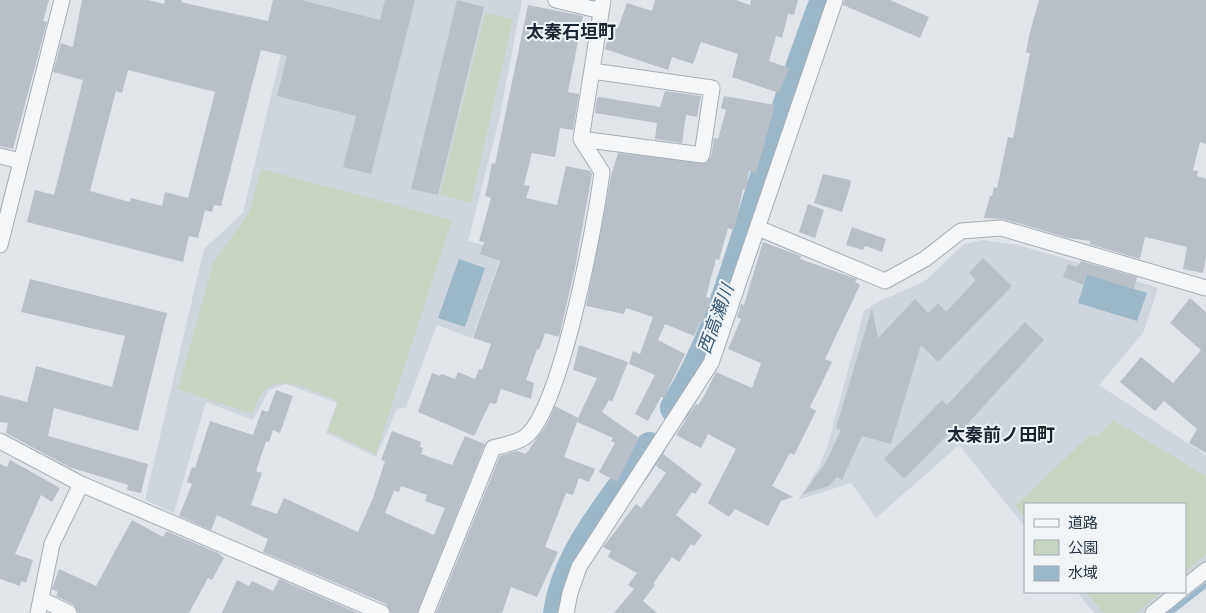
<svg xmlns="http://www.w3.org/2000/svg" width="1206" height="613" font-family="Roboto,'Noto Sans JP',sans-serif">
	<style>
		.built { fill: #cfd5dc }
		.green { fill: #c8d4c2 }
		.water { fill: #9bb7ca }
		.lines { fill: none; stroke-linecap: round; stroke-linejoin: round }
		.stream { stroke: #9bb7ca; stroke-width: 5 }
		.river { stroke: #9bb7ca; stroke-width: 30 }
		.building { fill: #b8bfc7; fill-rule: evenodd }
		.street-casing { stroke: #a6adb4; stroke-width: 17 }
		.street { stroke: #f4f6f8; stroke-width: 15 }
		.labels { text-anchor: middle; stroke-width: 4; stroke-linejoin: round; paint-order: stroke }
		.neighbourhood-label { font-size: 18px; font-weight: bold; fill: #1b2532; stroke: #f0f4f7 }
		.water-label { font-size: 18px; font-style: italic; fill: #325876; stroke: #f0f4f7 }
	</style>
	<rect width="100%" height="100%" fill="#e1e5ea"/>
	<path class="built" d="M294,0H522L499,120L468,241L503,250L472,338L437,325L406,407L397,409L376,457L326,433L337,403L286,384L269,390L253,420L206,402L174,513L145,500L204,249L243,213Z
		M983,240L1017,245L1053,255L1158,288L1143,333L1099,385L1206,455V563L1185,580V504H1025V527L959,445L876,518L851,483L798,500L818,469L828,444L864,311L880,301L925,281L964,244Z
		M1077,592H1170L1143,613H1094Z"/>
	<path class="green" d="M485,13L513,19L471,203L440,194Z
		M261,169L452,220L376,454L328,431L338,401C319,394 278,370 262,393C258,399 255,408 252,414L178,389L213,263L249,213Z
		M1113,420L1206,476V554L1185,572V504H1025V518L1015,506L1091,434L1096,438Z
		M1086,592H1161L1136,613H1104Z"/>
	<path class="water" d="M459,259L485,268L465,327L438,318Z
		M1087,274L1147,293L1137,321L1078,303Z"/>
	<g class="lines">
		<path class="stream" d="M1170,613L1206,585"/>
		<path class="river" d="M675,408C714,345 734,275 756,205C777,136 799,67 825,0
			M558,613C568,548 616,500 650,447"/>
	</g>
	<path class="building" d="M0,0H49L43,21L47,22L13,149L0,146Z
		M82,0H148L164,4L165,0H182L181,2L207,8L268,21L273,0H301L380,20L385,0H415L371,174L343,167L356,116L277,96L287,56L261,50L221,206L214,205L212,212L205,210L198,238L189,236L183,262L27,222L35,190L54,195L83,80L53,72L61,43L73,47ZM128,70L215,92L188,198L165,192L162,206L131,198L130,202L90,191L116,91L122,93Z
		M457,0L484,7L438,195L411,189Z
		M655,0H736L750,5L751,0H798L794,15L788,14L782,38L776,36L769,61L789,68L779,93L732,77L738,54L701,42L693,64L672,57L668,70L605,49L612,26L618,28L627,3L652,11Z
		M844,0H890L929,17L920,38L843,5Z
		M1039,0H1206V144L1200,142L1193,170L1198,171L1197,176L1206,179V257L1203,273L1183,269L1187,247L1145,237L1140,259L1089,244L1091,241L1068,238L1004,219L984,218L990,196H992L994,187L997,188L1008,137L1013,138L1030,53H1026L1029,36Z
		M528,5L583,16L568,92L579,94L573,130L560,128L555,157L532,153L524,185L530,186L526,198L557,205L566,166L590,171L592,174L575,268L559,337L545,333L539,350L537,349L526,380L534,383L531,399L501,389L496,404L490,403L474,436L418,412L432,373L440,376L441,374L455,379L458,372L475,379L479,369L482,370L491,344L473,338L500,261L480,254L484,242L479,241L491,198L485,196L488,183L492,163L495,164Z
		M665,91L701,96L697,117L686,115L682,143L655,139L657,123L595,113L597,98L599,97L660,107Z
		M724,96L775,105L756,173L749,171L746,190L743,189L734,230L728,228L719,260L716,259L706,297L711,299L702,323L700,322L694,336L665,324L658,340L685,354L664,398L661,397L648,421L635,414L655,375L629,364L633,351L640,354L653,317L626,308L624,314L586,306L611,176L618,153L706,163L711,157L714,138L718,139L726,110L721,108Z
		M823,174L850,180L851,183L842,212L814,203Z
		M808,204L824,210L815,238L799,232Z
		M852,227L886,239L882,252L865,246L863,250L846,245Z
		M763,242L801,256L800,259L857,279L855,282L860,285L825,359L832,362L810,407L816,411L794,455L790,453L772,486L793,497L781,501L768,526L735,509L729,517L708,503L736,449L708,434L701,448L676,435L696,404L698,405L705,394L716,372L752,388L761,363L728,349L741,319L737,317L741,304L744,305Z
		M983,258L1012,286L938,362L921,345L891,444L862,436L842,480L837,477L829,486L803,494L826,462L841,430L836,428L872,308L878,338L915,299L928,313L938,303L946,312L976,280L969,273Z
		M1081,261L1137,277L1134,289L1087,274L1084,285L1063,277L1068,264L1077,267Z
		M30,279L167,313L138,431L54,408L48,436L148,464L141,493L127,490L128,485L69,467L6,433L8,423L0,422V395L27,402L36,366L112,387L125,336L21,312Z
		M1190,298L1206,312V453L1189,443L1197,429L1164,401L1155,411L1120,382L1141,357L1173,383L1201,350L1170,323Z
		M1025,322L1044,340L960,432L955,427L904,479L884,459L942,400L947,405Z
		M579,345L628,362L612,402L609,400L602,412L639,438L617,482L599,472L615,443L611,441L613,438L577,422L564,457L595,469L589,482L579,478L573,495L566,493L545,547L558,552L537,597L511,587L502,613H436L500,456L517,451L526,454L547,424L555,406L578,418L597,378L573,370Z
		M276,390L293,396L280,433L273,430L269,442L266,441L256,471L262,473L251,505L277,514L284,498L358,532L373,498L385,461L381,460L392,431L421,442L420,447L423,448L421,454L452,465L465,436L485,444L417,613H391L386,604L263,552L268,539L217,515L211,530L179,516L192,484L187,482L192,467L195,468L210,421L253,435L262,410L268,412ZM401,486L427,495L425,501L445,508L434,535L385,513L394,491L399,492Z
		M663,454L702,484L695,494L692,492L676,515L702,535L694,546L691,544L679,562L672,557L653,584L655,585L643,601L657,613H614L634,589L628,585L637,573L608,557L611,551L603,547L636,504L641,508L666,473L656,466Z
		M10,460L60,488L52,502L41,495L15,554L33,560L26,583L21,581L20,586L0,579V464L7,467Z
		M132,520L163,537L166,531L218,553L224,558L212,580L208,578L189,613H78L74,605L56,596L58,592L52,589L59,569L96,586Z
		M279,579L358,613H222L237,580L249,586L252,581L273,591Z"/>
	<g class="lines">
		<defs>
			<path id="street" d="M556,0L601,11
				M581,139L702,155L712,88L592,71
				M0,156L20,161
				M758,228L885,281L925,259L961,231L1001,228L1206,288
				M0,245L62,0
				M0,441L81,484L382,613
				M1185,587L1206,570
				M41,599L69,613
				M38,613L52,544L81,484
				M426,613L493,448C503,445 517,443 525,437C561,411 596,220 602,172L581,139L603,0
				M566,613L570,593L579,567L711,363L835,0
				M1153,613L1179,592"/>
		</defs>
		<use href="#street" class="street-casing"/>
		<use href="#street" class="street"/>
	</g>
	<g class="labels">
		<g class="neighbourhood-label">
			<text x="571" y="38">太秦石垣町</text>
			<text x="1001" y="441">太秦前ノ田町</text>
		</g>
		<g class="water-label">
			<text transform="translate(716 319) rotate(-70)" y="6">西高瀬川</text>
		</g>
	</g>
	<rect x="1024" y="503" width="162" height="90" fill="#f0f4f7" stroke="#a0a8af"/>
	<rect x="1034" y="519" width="25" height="8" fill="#f4f6f8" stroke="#a0a8af"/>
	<text x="1068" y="528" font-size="15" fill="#293542">道路</text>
	<rect x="1034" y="540" width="25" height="15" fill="#c8d4c2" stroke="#a0a8af"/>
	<text x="1068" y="553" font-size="15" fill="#293542">公園</text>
	<rect x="1034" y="566" width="25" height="15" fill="#9bb7ca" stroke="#a0a8af"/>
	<text x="1068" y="578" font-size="15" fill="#293542">水域</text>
</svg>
